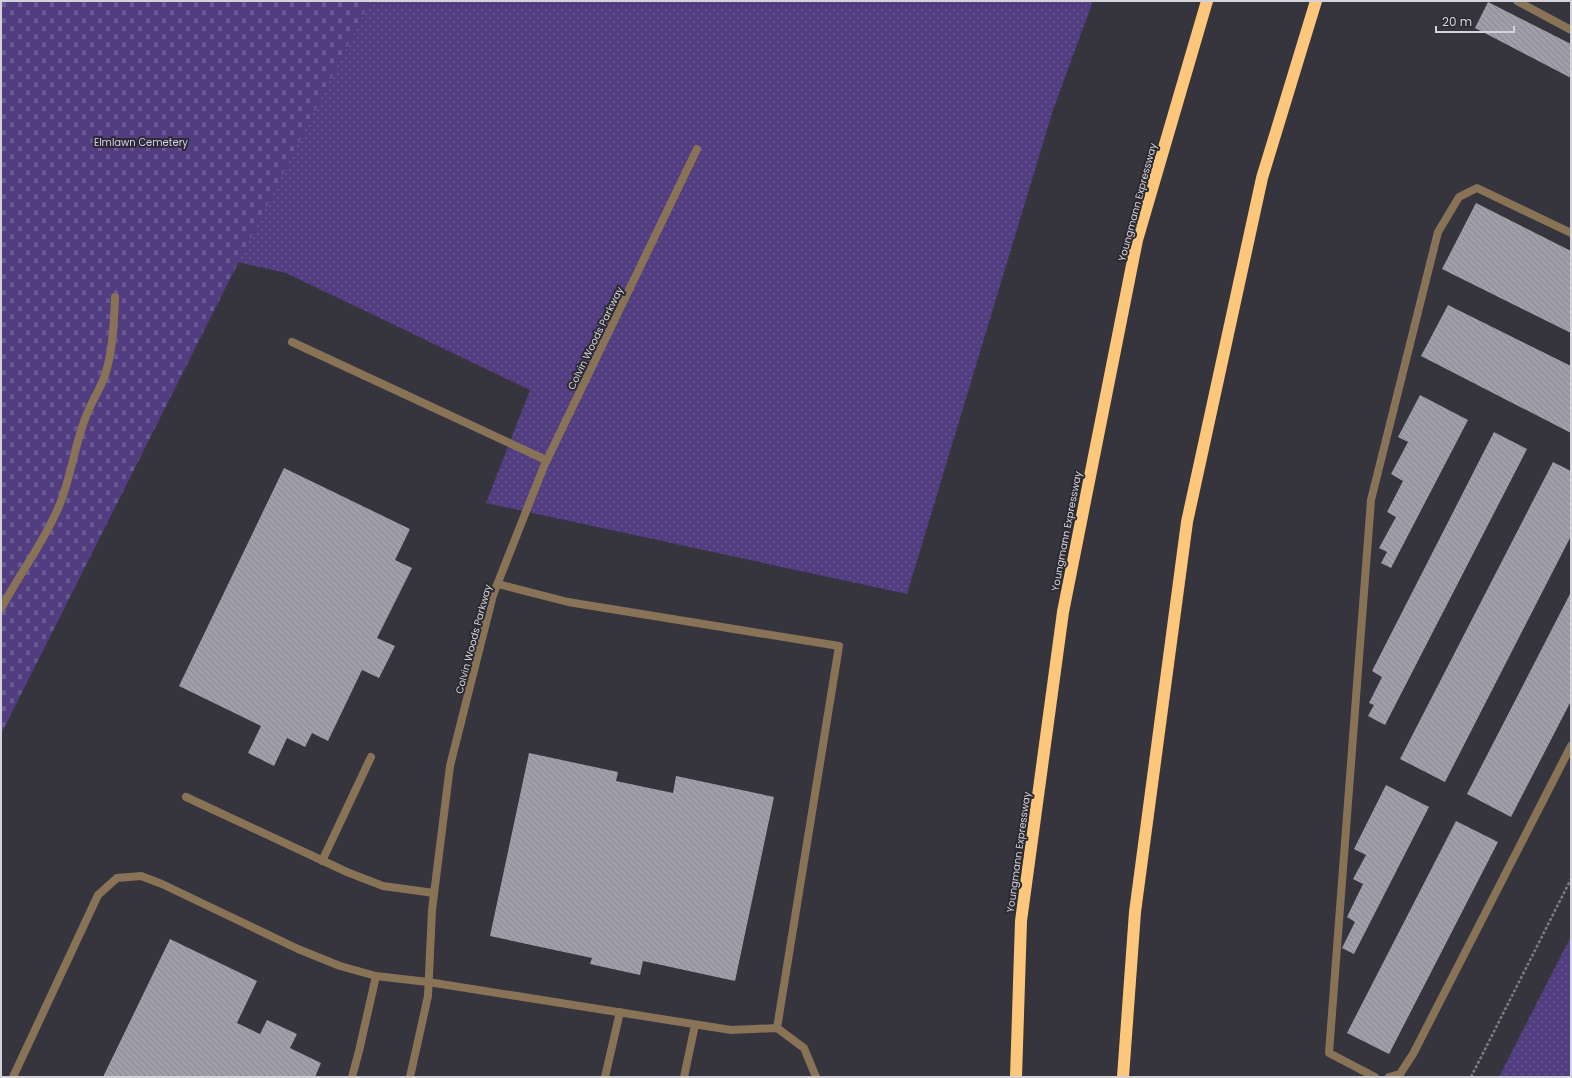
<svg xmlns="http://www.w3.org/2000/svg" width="1572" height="1078" font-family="Poppins,sans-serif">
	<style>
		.grass { fill: url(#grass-dots) }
		.cemetery { fill: url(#cemetery-stones) }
		.building { fill: url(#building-back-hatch) }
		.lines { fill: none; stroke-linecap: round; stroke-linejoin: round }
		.path { stroke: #7d7c83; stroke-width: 2.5; stroke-dasharray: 3 2; stroke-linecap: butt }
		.lane { stroke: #897356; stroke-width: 8 }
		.street { stroke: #897356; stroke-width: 8 }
		.highway { stroke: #fcc77b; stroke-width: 12 }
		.labels { text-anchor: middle; stroke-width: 4; stroke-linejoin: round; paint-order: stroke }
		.park-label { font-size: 10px; fill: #d4ccf5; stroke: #2c2a32 }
		.street-label { font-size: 10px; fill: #d4d3d9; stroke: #2c2a32 }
	</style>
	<defs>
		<pattern id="grass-dots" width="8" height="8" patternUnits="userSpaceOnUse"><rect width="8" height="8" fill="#513d7f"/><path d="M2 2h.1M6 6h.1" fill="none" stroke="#695891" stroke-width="1.8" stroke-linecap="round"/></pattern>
		<pattern id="cemetery-stones" width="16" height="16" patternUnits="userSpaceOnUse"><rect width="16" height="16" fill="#513d7f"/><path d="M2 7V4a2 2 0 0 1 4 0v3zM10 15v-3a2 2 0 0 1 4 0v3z" fill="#695891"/></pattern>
		<pattern id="building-back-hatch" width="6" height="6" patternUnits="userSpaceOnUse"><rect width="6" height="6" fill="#a09ea8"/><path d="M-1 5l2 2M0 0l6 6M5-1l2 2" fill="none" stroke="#88868e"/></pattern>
	</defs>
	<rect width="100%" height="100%" fill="#36343c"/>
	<path class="grass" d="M370,1H1093L1053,110L907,594L486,503L530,390L286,273L238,262Z
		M1571,936V1077H1499Z"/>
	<path class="cemetery" d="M1,1H370L1,734Z"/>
	<path class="building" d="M1488,2L1571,44V78L1475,28Z
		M1476,203L1571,251V333L1442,269Z
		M1448,305L1571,366V433L1421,356Z
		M1420,395L1468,420L1391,568L1381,563L1387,552L1379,548L1396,517L1387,512L1403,481L1391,474L1408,442L1398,437Z
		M1494,432L1527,449L1385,725L1368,716L1374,705L1369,703L1382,677L1372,671Z
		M1553,462L1571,471V536L1445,782L1400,759Z
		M284,468L410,529L395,560L412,568L377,638L395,646L379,678L362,670L328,741L312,733L305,747L287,738L274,766L248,753L261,726L179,686Z
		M1571,592V701L1511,817L1467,794Z
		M529,753L618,772L616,781L673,793L676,776L774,797L735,981L643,961L640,975L590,964L592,958L490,936Z
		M1386,785L1429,807L1354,954L1342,948L1355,922L1347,917L1363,884L1353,879L1366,855L1354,849Z
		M1456,821L1498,842L1389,1054L1347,1033Z
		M170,939L257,981L237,1023L260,1034L267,1020L297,1034L290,1048L321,1063L315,1077H103Z"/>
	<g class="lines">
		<path class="path" d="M1471,1077L1571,879"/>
		<path class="lane" d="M1517,1L1571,30
			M292,342L546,460
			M498,584L568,602L839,646L777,1028L804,1048L816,1077
			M1,609C19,574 44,543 59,506C71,478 74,447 85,419C90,404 100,390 105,375C113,351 114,322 115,297
			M186,797L347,872L383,886L434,893
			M322,861L371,757
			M13,1077L98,895L117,878L141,876L162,884L298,949L340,966L376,976L428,982L731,1030L777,1028
			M352,1077L359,1051L376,976
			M605,1077L620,1012
			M684,1077L695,1025
			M1375,1077L1329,1053L1371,500L1438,232L1459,197L1477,188L1571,233
			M1389,1077L1400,1074L1413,1054L1571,746"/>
		<path class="street" d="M410,1077L428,996L432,910L450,766L493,595L544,466L697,149"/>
		<path class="highway" d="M1016,1077L1021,921L1063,612L1137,240L1207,1
			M1123,1077L1135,912L1187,522L1262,178L1316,1"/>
	</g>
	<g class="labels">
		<g class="park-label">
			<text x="141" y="146">Elmlawn Cemetery</text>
		</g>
		<g class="street-label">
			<text transform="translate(1137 202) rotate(-75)" y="4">Youngmann Expressway</text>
			<text transform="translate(595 338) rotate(-64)" y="4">Colvin Woods Parkway</text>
			<text transform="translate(1066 531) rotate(-79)" y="4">Youngmann Expressway</text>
			<text transform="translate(473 639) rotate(-75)" y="4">Colvin Woods Parkway</text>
			<text transform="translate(1018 852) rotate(-82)" y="4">Youngmann Expressway</text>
		</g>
	</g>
	<rect width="1572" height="1078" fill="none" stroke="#d4d3d9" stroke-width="4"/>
	<path d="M1436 26v6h78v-6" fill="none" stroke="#d4d3d9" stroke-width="2"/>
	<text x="1442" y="26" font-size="12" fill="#d4d3d9" stroke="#2c2a32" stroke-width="3" paint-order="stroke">20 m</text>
</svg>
